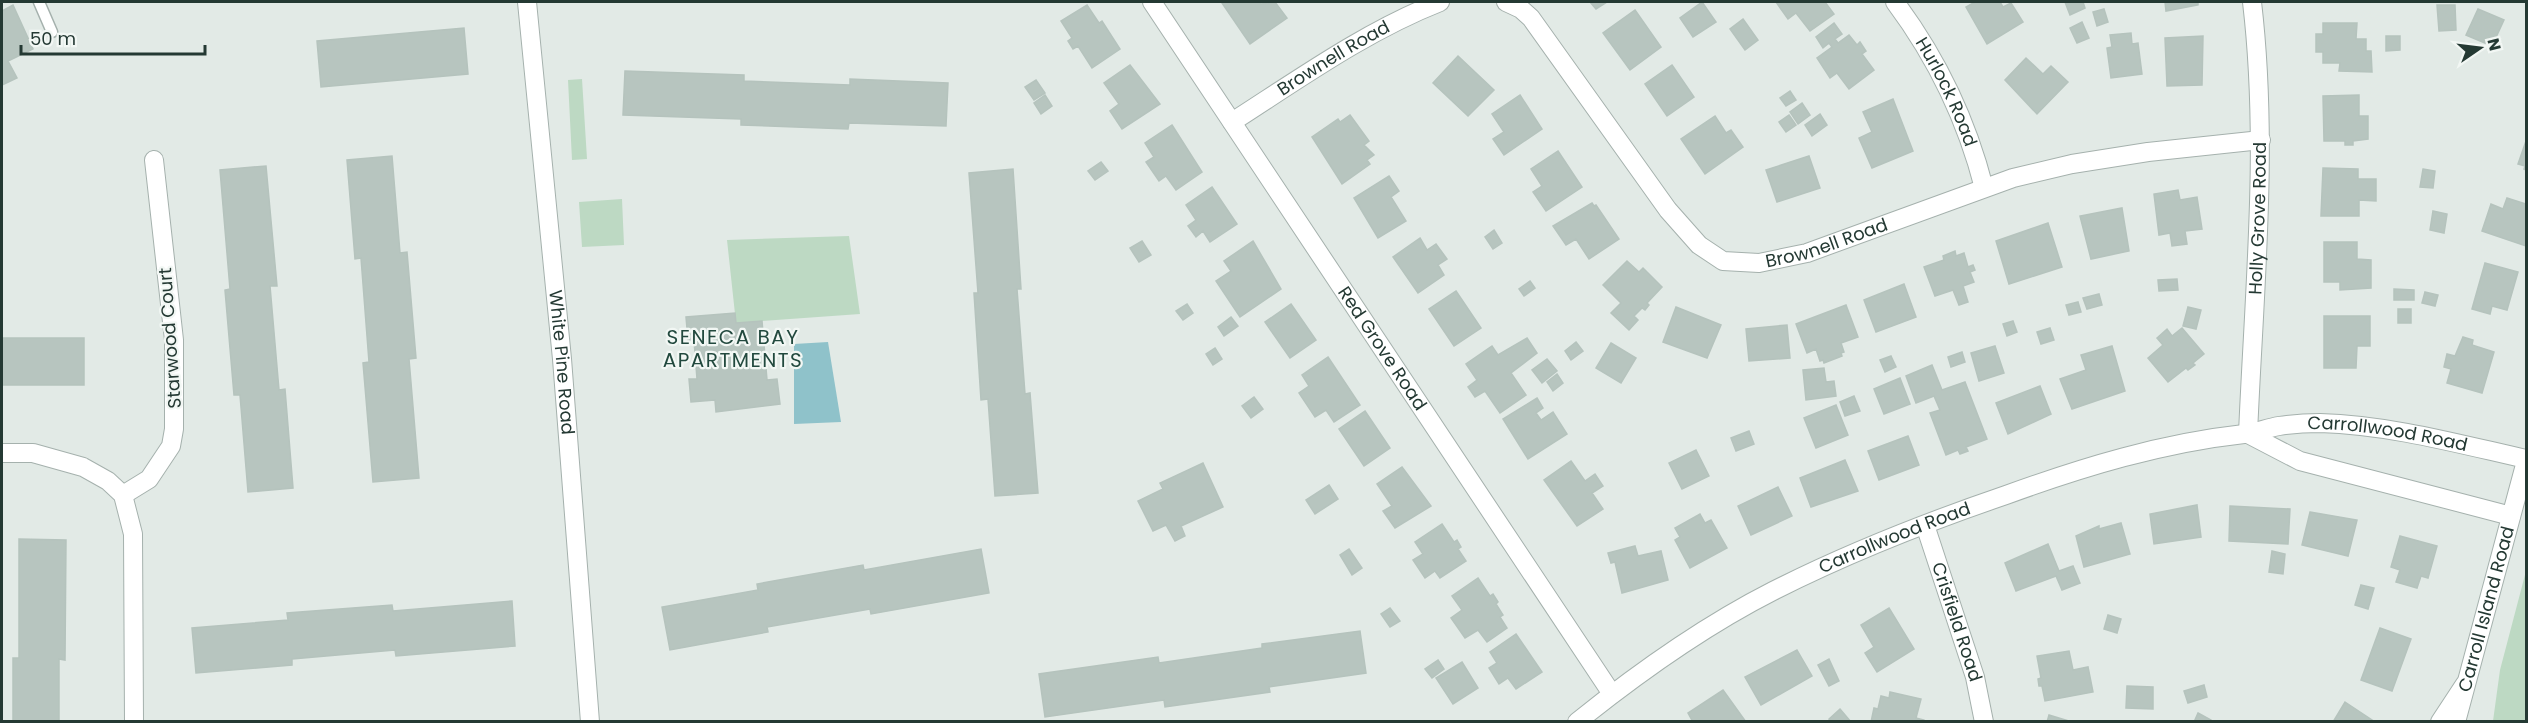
<svg xmlns="http://www.w3.org/2000/svg" width="2528" height="723" font-family="Poppins,sans-serif">
	<style>
		.green { fill: #bdd9c3 }
		.water { fill: #8fc2ca }
		.building { fill: #b7c5bf; stroke: #b5c3bd; stroke-width: 1.5 }
		.lines { fill: none; stroke-linecap: round; stroke-linejoin: round }
		.service-casing { stroke: #a5b1ad; stroke-width: 13 }
		.minor-casing { stroke: #a5b1ad; stroke-width: 20 }
		.tertiary-casing { stroke: #a5b1ad; stroke-width: 20 }
		.service { stroke: #fff; stroke-width: 10 }
		.minor { stroke: #fff; stroke-width: 18 }
		.tertiary { stroke: #fff; stroke-width: 18 }
		.labels { text-anchor: middle; stroke-width: 4.5; stroke-linejoin: round; paint-order: stroke }
		.street-label { font-size: 18px; fill: #243933; stroke: #f2f7f4 }
		.neighbourhood-label { font-size: 20px; letter-spacing: 1.5px; fill: #22493e; stroke: #f2f7f4 }
	</style>
	<rect width="100%" height="100%" fill="#e2eae6"/>
	<path class="green" d="M582,79L587,159L572,160L568,80Z
		M622,199L624,245L582,247L579,202Z
		M849,236L860,314L736,323L727,240Z
		M2526,571V721H2493L2500,670Z"/>
	<path class="water" d="M828,342L841,422L794,424V344Z"/>
	<path class="building" d="M1224,2H1260L1261,4L1275,2L1287,18L1250,44L1222,3Z
		M1590,2H1607L1596,9Z
		M1702,2L1716,22L1693,37L1680,18Z
		M1776,2H1825L1834,14L1810,31L1796,13L1788,19Z
		M1975,2H2000L2003,7L2011,3L2023,22L1987,44L1966,7Z
		M2065,2H2083L2085,8L2070,15Z
		M2165,2H2198V5L2166,11Z
		M13,5L33,49L8,61L17,78L2,85V11Z
		M1087,5L1099,23L1102,21L1120,49L1092,68L1078,46L1073,49L1068,41L1072,38L1061,21Z
		M2437,5H2455L2456,30L2439,31Z
		M2104,9L2108,22L2097,26L2093,12Z
		M2478,9L2504,20L2492,46L2466,35Z
		M1635,10L1661,47L1630,70L1603,33Z
		M1743,19L1758,40L1745,50L1730,29Z
		M2082,22L2089,38L2077,43L2070,28Z
		M1834,23L1842,34L1835,39L1838,43L1849,35L1857,45L1860,42L1866,51L1862,54L1874,70L1849,89L1837,73L1830,78L1817,58L1832,47L1829,43L1823,48L1816,37Z
		M2323,23H2357L2356,39H2366V51H2371L2372,72L2339,71L2340,63H2323V52H2316V34H2323Z
		M464,28L468,74L321,87L317,41Z
		M2131,33L2132,44L2138,43L2142,74L2111,78L2107,48L2112,47L2110,35Z
		M2203,36L2202,85L2167,86L2165,38Z
		M2386,36H2400V50L2386,51Z
		M1458,56L1494,90L1468,116L1433,83Z
		M2026,58L2043,74L2051,66L2068,82L2037,114L2005,80Z
		M1130,65L1160,104L1122,129L1110,111L1119,104L1104,83Z
		M1672,65L1694,97L1667,116L1645,84Z
		M625,71L744,75V81L850,85V79L948,83L946,126L849,123L848,129L741,125V119L623,115Z
		M1036,80L1045,93L1034,100L1025,87Z
		M1790,91L1796,100L1786,106L1780,98Z
		M1045,95L1052,106L1041,114L1034,103Z
		M1520,95L1542,129L1504,155L1493,139L1504,132L1492,114Z
		M2359,95V116H2368V139L2353,141V145H2345V141H2324L2323,96Z
		M1893,99L1913,151L1872,168L1859,138L1872,132L1863,112Z
		M1802,103L1810,115L1798,124L1790,112Z
		M1820,114L1827,125L1812,136L1805,125Z
		M1350,115L1369,141L1364,145L1374,155L1367,160L1370,164L1342,184L1312,137L1338,119L1340,122Z
		M1789,115L1796,125L1786,132L1779,122Z
		M1715,116L1726,133L1731,130L1743,147L1705,174L1681,139Z
		M1172,125L1202,172L1176,190L1166,176L1159,181L1146,162L1154,157L1145,143Z
		M2526,141V170L2524,169L2525,166L2518,164Z
		M1558,151L1582,187L1546,211L1533,192L1542,186L1531,169Z
		M392,156L400,253L407,252L416,358L409,359L419,478L373,482L363,363L369,362L361,258L355,259L347,160Z
		M1809,156L1820,188L1777,202L1766,170Z
		M1101,162L1108,171L1095,180L1088,171Z
		M266,166L277,286H270L279,390L285,389L293,488L248,492L240,395H234L225,290L230,289L220,170Z
		M2323,168L2358,169V179H2376V201L2359,200V216H2321Z
		M1013,169L1021,289H1017L1025,394L1030,393L1038,493L995,496L988,399L981,400L974,293H978L969,173Z
		M2423,169L2435,171L2433,188L2420,187Z
		M1389,176L1399,191L1391,197L1406,221L1378,238L1354,198Z
		M1212,187L1237,224L1210,242L1203,231L1196,237L1188,226L1196,220L1186,205Z
		M2178,190L2180,200L2197,197L2202,229L2185,231L2187,244L2172,246L2170,233L2159,235L2154,194Z
		M2507,198L2526,204V246L2482,231L2491,204L2503,209Z
		M1592,203L1594,206L1596,205L1619,239L1589,259L1576,239L1566,245L1553,226Z
		M2122,208L2129,251L2091,259L2080,216Z
		M2433,211L2447,214L2444,233L2430,230Z
		M2048,223L2062,267L2009,284L1996,241Z
		M1494,230L1502,243L1493,249L1485,237Z
		M1420,238L1427,250L1436,244L1447,259L1438,265L1444,275L1418,293L1393,257Z
		M1142,241L1151,255L1139,262L1130,248Z
		M1253,241L1281,289L1240,317L1216,281L1231,271L1224,261Z
		M2324,242H2357V259L2371,260V288L2340,290V282H2324Z
		M1955,251L1956,256L1964,253L1968,267L1973,265L1975,270L1970,272L1974,282L1963,286L1968,302L1959,305L1953,290L1935,296L1924,267L1944,260L1943,256Z
		M1627,261L1639,272L1643,268L1662,287L1647,303L1649,305L1645,310L1642,308L1634,316L1638,320L1629,330L1611,313L1621,303L1603,285Z
		M2485,263L2518,272L2507,310L2492,306L2490,314L2472,309Z
		M2177,279L2178,290L2159,291L2158,280Z
		M1530,281L1535,288L1524,296L1519,289Z
		M1904,284L1916,317L1876,332L1864,300Z
		M2394,289L2414,290V300H2394Z
		M1456,291L1481,328L1454,346L1429,309Z
		M2425,292L2438,295L2435,306L2422,303Z
		M2099,294L2102,305L2087,309L2083,298Z
		M2078,302L2081,312L2069,315L2066,305Z
		M1187,304L1193,313L1183,320L1176,311Z
		M1291,304L1316,340L1290,358L1265,322Z
		M1846,305L1858,337L1841,343L1844,352L1841,353L1842,356L1824,363L1823,360L1820,361L1816,349L1807,353L1796,324Z
		M1676,307L1721,325L1707,358L1663,342Z
		M2188,307L2201,310L2196,329L2183,326Z
		M2398,309H2411V323H2398Z
		M735,313L736,323L762,321L767,380L777,379L780,404L716,412L715,400L691,402L689,379H697L694,340H688L686,317Z
		M2324,316H2370V346H2357L2356,368H2324Z
		M1231,317L1238,326L1224,336L1218,327Z
		M2013,321L2017,332L2007,336L2003,324Z
		M1787,325L1790,358L1749,361L1746,329Z
		M2050,328L2054,340L2041,344L2037,332Z
		M2182,328L2204,354L2193,363L2195,365L2188,370L2186,368L2168,382L2148,358L2163,345L2157,338L2167,329L2172,336Z
		M2463,337L2473,340L2472,345L2494,352L2482,393L2447,383L2451,369L2444,367L2447,354L2455,356Z
		M2,338H84V385H2Z
		M1527,338L1537,353L1511,373L1526,395L1500,413L1485,391L1475,397L1468,387L1477,380L1466,364L1492,346L1498,355Z
		M1576,342L1583,351L1571,360L1565,351Z
		M1611,343L1636,358L1621,383L1596,368Z
		M1995,346L2004,373L1979,381L1971,353Z
		M2112,346L2125,391L2072,409L2060,379L2086,370L2081,355Z
		M1215,348L1222,359L1213,365L1206,354Z
		M1962,352L1965,362L1951,367L1948,357Z
		M1891,356L1896,367L1885,372L1880,360Z
		M1328,357L1360,405L1334,422L1326,410L1315,417L1299,393L1309,386L1302,375Z
		M1547,359L1557,371L1542,383L1532,370Z
		M1932,365L1942,390L1965,382L1987,439L1966,447L1968,451L1960,454L1958,450L1946,455L1930,413L1940,410L1934,396L1916,403L1906,376Z
		M1824,368L1826,382L1834,381L1836,396L1806,400L1803,370Z
		M1557,374L1563,383L1553,391L1547,382Z
		M1900,378L1910,404L1884,414L1874,389Z
		M2040,386L2051,414L2008,434L1996,403Z
		M1854,396L1860,411L1845,416L1840,402Z
		M1254,397L1263,409L1251,418L1242,406Z
		M1537,398L1543,408L1536,413L1541,420L1553,412L1567,434L1528,459L1503,419Z
		M1836,405L1848,435L1816,448L1804,418Z
		M1365,411L1390,448L1364,466L1339,429Z
		M1749,431L1754,444L1736,451L1731,438Z
		M1908,436L1919,465L1879,480L1868,451Z
		M1696,450L1709,476L1682,489L1669,463Z
		M1845,460L1858,491L1811,507L1800,478Z
		M1571,461L1585,481L1595,474L1603,486L1592,493L1603,509L1577,526L1544,480Z
		M1203,463L1223,507L1181,526L1185,536L1175,541L1166,525L1153,531L1138,501L1163,489L1160,483Z
		M1402,467L1431,506L1395,528L1383,511L1392,506L1377,484Z
		M1329,485L1338,499L1315,514L1306,500Z
		M1778,487L1792,516L1751,535L1738,506Z
		M2197,505L2201,537L2154,544L2150,514Z
		M2230,506L2290,509L2288,544L2229,541Z
		M2310,512L2357,520L2348,556L2302,545Z
		M1700,514L1705,523L1711,520L1727,548L1690,568L1675,540L1680,537L1675,528Z
		M2121,523L2130,554L2084,567L2076,536L2099,526V529Z
		M1442,524L1454,542L1457,540L1461,547L1458,549L1466,561L1440,578L1435,571L1425,578L1413,560L1423,554L1415,542Z
		M2400,536L2437,546L2428,578L2421,576L2417,588L2396,582L2400,570L2391,567Z
		M19,539L66,540L65,660L59,659V722H13V658H19Z
		M2048,544L2059,571L2073,566L2080,583L2062,590L2056,576L2016,591L2005,563Z
		M1635,546L1638,556L1661,551L1668,580L1622,593L1615,562L1611,563L1608,553Z
		M981,549L989,593L871,614L870,609L767,627L768,632L670,650L662,607L758,590L757,584L863,565L864,570Z
		M1349,549L1362,568L1352,575L1340,555Z
		M2272,551L2285,554L2283,574L2269,572Z
		M1478,578L1490,596L1493,594L1498,602L1496,604L1503,615L1500,617L1507,628L1487,642L1478,630L1465,638L1451,618L1462,610L1452,596Z
		M2361,585L2374,588L2368,609L2355,605Z
		M512,601L515,646L396,656L395,650L292,659V665L196,673L192,628L288,620L287,613L392,605L393,611Z
		M1390,608L1400,621L1390,627L1381,614Z
		M1889,608L1914,649L1877,672L1865,653L1874,647L1861,625Z
		M2108,615L2121,619L2117,633L2104,629Z
		M2380,628L2411,639L2392,691L2361,680Z
		M1360,631L1366,673L1269,687L1270,692L1165,707L1164,700L1045,717L1039,674L1158,657L1159,663L1262,648V644Z
		M1516,634L1542,672L1516,689L1508,678L1499,684L1489,668L1497,663L1490,652Z
		M1797,650L1812,676L1761,705L1745,677Z
		M2069,651L2073,670L2088,667L2093,692L2045,701L2042,686H2039L2038,679L2041,678L2037,656Z
		M1829,659L1839,681L1829,686L1818,665Z
		M1438,660L1444,669L1432,678L1425,669Z
		M1462,662L1478,688L1453,704L1436,678Z
		M2204,685L2207,697L2188,703L2184,691Z
		M2127,686L2153,687V709L2126,708Z
		M1723,690L1746,722H1693L1688,713Z
		M1890,692L1921,699L1916,718L1924,720V722H1871L1874,708L1878,709L1881,696L1889,698Z
		M2345,702L2375,722H2333Z
		M1840,709L1851,722H1831L1829,719Z
		M2198,713L2211,720L2210,722H2194Z
		M2049,715L2072,722H2047Z"/>
	<g class="lines">
		<defs>
			<path id="service" d="M39,2L52,32"/>
			<g id="minor">
				<path id="s1" d="M527,2L562,359L590,722"/>
				<path id="s2" d="M1152,2L1612,694"/>
				<path id="s3" d="M1506,2L1521,9L1531,18L1668,210L1699,245L1723,261L1759,263L1807,253L2013,178L2072,164L2148,152L2261,140"/>
				<path id="s4" d="M1895,2C1936,57 1967,121 1984,188"/>
				<path id="s5" d="M1232,122C1299,79 1366,31 1440,2"/>
				<path id="s6" d="M2248,434C2254,290 2269,145 2252,2"/>
				<path d="M2248,434L2300,461L2511,516"/>
				<path d="M2,453H33L83,467L108,481L123,495L133,534L134,722"/>
				<path d="M123,495L149,479L171,446L174,429V340L154,160"/>
				<path id="s7" d="M1925,525L1975,677L1984,722"/>
				<path id="s8" d="M1577,722C1638,673 1704,626 1773,591C1848,553 1927,522 2006,495C2083,467 2162,443 2244,434C2256,433 2267,428 2279,426C2292,424 2306,423 2320,423C2390,425 2459,444 2526,459"/>
				<path d="M2440,722L2465,684"/>
			</g>
			<g id="tertiary">
				<path id="s9" d="M2456,722L2526,461"/>
			</g>
		</defs>
		<use href="#service" class="service-casing"/>
		<use href="#minor" class="minor-casing"/>
		<use href="#tertiary" class="tertiary-casing"/>
		<use href="#service" class="service"/>
		<use href="#minor" class="minor"/>
		<use href="#tertiary" class="tertiary"/>
	</g>
	<g class="labels">
		<g class="street-label">
			<text dy="6" stroke="none"><textPath href="#s5" startOffset="120">Brownell Road</textPath></text>
			<text dy="6" stroke="none"><textPath href="#s4" startOffset="104">Hurlock Road</textPath></text>
			<text dy="6" stroke="none"><textPath href="#s6" startOffset="216">Holly Grove Road</textPath></text>
			<text dy="6" stroke="none"><textPath href="#s3" startOffset="448">Brownell Road</textPath></text>
			<text transform="translate(170 338) rotate(-94)" y="6">Starwood Court</text>
			<text dy="6" stroke="none"><textPath href="#s2" startOffset="416">Red Grove Road</textPath></text>
			<text dy="6" stroke="none"><textPath href="#s1" startOffset="362">White Pine Road</textPath></text>
			<text dy="6" stroke="none"><textPath href="#s8" startOffset="880">Carrollwood Road</textPath></text>
			<text dy="6" stroke="none"><textPath href="#s8" startOffset="369">Carrollwood Road</textPath></text>
			<text dy="6" stroke="none"><textPath href="#s9" startOffset="117">Carroll Island Road</textPath></text>
			<text dy="6" stroke="none"><textPath href="#s7" startOffset="102">Crisfield Road</textPath></text>
		</g>
		<g class="neighbourhood-label">
			<text x="733" y="344">SENECA BAY<tspan x="733" dy="23">APARTMENTS</tspan></text>
		</g>
	</g>
	<rect width="2528" height="723" fill="none" stroke="#243933" stroke-width="6"/>
	<g transform="translate(2480 48) rotate(76)" stroke="#f2f7f4" stroke-width="4.5" paint-order="stroke">
	<path d="M0-4.5L10 22L0 15L-10 22Z" fill="#243933"/>
	<text y="-9" font-size="16" font-weight="bold" text-anchor="middle" fill="#243933">N</text>
	</g>
	<path d="M21 45v9h184v-9" fill="none" stroke="#243933" stroke-width="3"/>
	<text x="30" y="45" font-size="18" fill="#243933" stroke="#f2f7f4" stroke-width="4.5" paint-order="stroke">50 m</text>
</svg>
